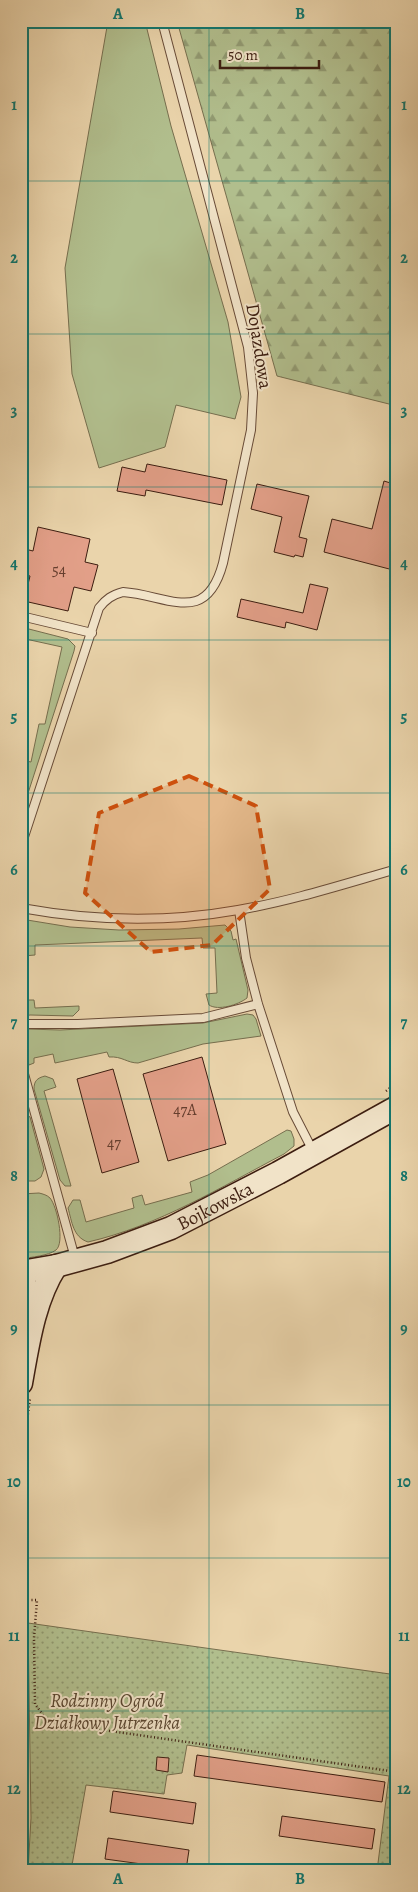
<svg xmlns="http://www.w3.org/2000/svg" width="418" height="1892" font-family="Alegreya,serif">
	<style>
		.grass { fill: #b1be8d; stroke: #766e4e }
		.forest { fill: url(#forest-firs); stroke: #766e4e }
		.garden { fill: url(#garden-dots); stroke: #766e4e }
		.building { fill: #e29f88; stroke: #3c1d10 }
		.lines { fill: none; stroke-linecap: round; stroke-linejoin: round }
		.lane-casing { stroke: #684b37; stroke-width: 10 }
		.secondary-casing { stroke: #3c1d10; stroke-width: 25 }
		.path { stroke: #3c1d10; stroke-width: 2.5; stroke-dasharray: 1 2.5; stroke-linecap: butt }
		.lane { stroke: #f1e3c8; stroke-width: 8 }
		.secondary { stroke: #f1e3c8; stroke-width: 22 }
		.marked { fill: #ce500d; fill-opacity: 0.2; stroke: #ce500d; stroke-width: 4; stroke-dasharray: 10 6; stroke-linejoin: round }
		.grid { fill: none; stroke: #0f766e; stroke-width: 1; stroke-opacity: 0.55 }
		.labels { text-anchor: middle; stroke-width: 4; stroke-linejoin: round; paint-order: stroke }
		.number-label { font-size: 16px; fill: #663e2e }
		.street-label { font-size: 19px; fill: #3c1d10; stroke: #f1e3c8 }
		.park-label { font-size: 19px; font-style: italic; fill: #59452f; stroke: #f1e3c8 }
		.neatline { fill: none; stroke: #0f766e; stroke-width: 2 }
		.grid-label { font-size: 16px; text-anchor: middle; font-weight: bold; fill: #0f766e }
	</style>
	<defs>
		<pattern id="forest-firs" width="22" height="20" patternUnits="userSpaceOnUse" patternTransform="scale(1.25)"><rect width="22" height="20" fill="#b1be8d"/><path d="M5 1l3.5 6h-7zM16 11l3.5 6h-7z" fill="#919a72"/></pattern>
		<pattern id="garden-dots" width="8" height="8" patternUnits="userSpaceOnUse" patternTransform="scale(1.25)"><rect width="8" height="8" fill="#b1be8d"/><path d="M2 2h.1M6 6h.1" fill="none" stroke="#919a72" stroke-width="1.8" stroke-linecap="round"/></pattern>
	</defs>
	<rect width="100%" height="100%" fill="#ead4ab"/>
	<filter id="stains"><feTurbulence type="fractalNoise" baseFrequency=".004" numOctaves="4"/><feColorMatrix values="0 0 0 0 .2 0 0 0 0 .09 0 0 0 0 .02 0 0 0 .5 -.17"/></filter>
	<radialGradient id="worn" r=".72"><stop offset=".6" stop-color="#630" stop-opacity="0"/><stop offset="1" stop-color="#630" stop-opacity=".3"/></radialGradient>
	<path class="grass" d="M108,21H145L171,126L228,322L241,397L235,419L176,405L165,447L99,468L72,374L65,268Z
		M21,627L68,639L75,646L74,651L21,815V782L26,761L31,762L39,724H45L62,647L21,638Z
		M21,919L70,927L119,930L179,929L225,925L231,931L233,940L236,939L248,990L247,998C238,1005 218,1011 209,1005L206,994L217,993L215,948H203L202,938L35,945V955L23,956L24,1000H34L35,1008L79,1006V1010L73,1016L30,1015L21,1017Z
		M247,1014L253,1015L256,1019L261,1036L203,1044L138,1063C127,1063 122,1056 109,1057L107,1052L55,1063L53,1054L34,1058V1063L29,1065L21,1036L27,1029L60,1030L203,1023Z
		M45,1076L53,1079L56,1087L44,1091L71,1186H65L60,1180L34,1089C34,1081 37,1078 45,1076Z
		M21,1110L30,1117L44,1169L41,1177L35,1181H24V1132L21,1129Z
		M287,1130L291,1131L294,1139V1146L284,1154C221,1187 158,1226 88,1242C73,1237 72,1222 68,1208L73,1200H80L86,1222L134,1208L132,1198L142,1195L145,1205L192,1192L190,1182L208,1175Z
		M39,1193C43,1194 47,1195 50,1198C57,1206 65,1243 56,1250C48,1256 31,1257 21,1259V1194Z"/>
	<path class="forest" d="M177,21H397V406L277,376Z"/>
	<path class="garden" d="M28,1623L397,1675V1871H377L389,1776L187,1745L182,1773L167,1775L164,1794L86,1785L71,1871H28L31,1818Z"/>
	<path class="building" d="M147,464L227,480L222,505L146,490L145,496L117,491L122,467L145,472Z
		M384,481L397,485V571L324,552L332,519L372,529Z
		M257,484L309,496L299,537L307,539L303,557L295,555L294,557L274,552L282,517L251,509Z
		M38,527L90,539L85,562L98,565L91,591L74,587L68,611L24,601L30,576L21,574V548L33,551Z
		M310,584L328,588L317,630L286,622L285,628L237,617L241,599L303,613Z
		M202,1057L226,1144L168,1161L143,1074Z
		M113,1069L139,1162L102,1173L77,1079Z
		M197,1755L385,1782L382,1802L194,1776Z
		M157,1757L169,1758L168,1772L156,1770Z
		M113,1791L196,1803L193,1824L110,1812Z
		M282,1816L375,1829L372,1849L279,1836Z
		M108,1838L189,1850L186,1870L105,1859Z"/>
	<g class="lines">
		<defs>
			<path id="lane" d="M21,616L92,633
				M21,846L99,608C106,599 112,595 123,592C168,595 206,627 223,563L251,430L253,393L248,347L162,21
				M21,908C93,921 165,923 238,910C292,901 344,884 397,869
				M239,910L246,958L258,1004L293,1112L313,1151
				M21,1024H78L203,1018L258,1004
				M21,1063L75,1258"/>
			<g id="secondary">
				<path id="s1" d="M21,1272L56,1266L107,1252L171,1228L278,1173L397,1107"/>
				<path d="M25,1335C24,1311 21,1295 26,1272"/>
				<path d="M21,1383C28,1344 34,1300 56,1266"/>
			</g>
		</defs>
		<use href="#lane" class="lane-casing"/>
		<use href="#secondary" class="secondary-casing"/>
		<path class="path" d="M386,1091L397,1083
			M21,1484L24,1444L30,1398
			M21,1547L26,1735L25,1871
			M21,1600H37L34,1638L35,1704L46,1719L61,1724L397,1772"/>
		<use href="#lane" class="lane"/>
		<use href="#secondary" class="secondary"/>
	</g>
	<path class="marked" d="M189,776L256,806L270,889L212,945L151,952L85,893L99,813Z"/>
	<path class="grid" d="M209,21V1871M21,181H397M21,334H397M21,487H397M21,640H397M21,793H397M21,946H397M21,1099H397M21,1252H397M21,1405H397M21,1558H397M21,1711H397"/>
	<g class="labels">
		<g class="number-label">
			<text x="59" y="575">54</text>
			<text x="185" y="1115">47A</text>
			<text x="114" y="1148">47</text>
		</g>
		<g class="street-label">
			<text transform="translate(260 346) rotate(81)" y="7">Dojazdowa</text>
			<text dy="7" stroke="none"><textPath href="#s1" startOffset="206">Bojkowska</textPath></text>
		</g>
		<g class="park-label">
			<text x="107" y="1707">Rodzinny Ogród<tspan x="107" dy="22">Działkowy Jutrzenka</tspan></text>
		</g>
	</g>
	<rect width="418" height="1892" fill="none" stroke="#ead4ab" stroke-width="55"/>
	<path d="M220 60v8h99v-8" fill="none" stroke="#3c1d10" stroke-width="2.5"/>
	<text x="228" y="60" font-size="15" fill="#3c1d10" stroke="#f1e3c8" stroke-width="4" paint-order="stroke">50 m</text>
	<rect x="28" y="28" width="362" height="1836" class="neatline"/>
	<g class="grid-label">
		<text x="118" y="19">A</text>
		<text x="300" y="19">B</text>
		<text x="14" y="110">1</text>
		<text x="404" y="110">1</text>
		<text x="14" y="263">2</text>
		<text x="404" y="263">2</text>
		<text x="14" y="416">3</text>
		<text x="404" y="416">3</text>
		<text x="14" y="569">4</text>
		<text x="404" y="569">4</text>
		<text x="14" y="722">5</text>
		<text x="404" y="722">5</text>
		<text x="14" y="875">6</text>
		<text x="404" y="875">6</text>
		<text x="14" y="1028">7</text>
		<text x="404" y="1028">7</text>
		<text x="14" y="1181">8</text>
		<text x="404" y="1181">8</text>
		<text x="14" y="1334">9</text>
		<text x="404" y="1334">9</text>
		<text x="14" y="1487">10</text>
		<text x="404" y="1487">10</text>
		<text x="14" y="1641">11</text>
		<text x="404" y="1641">11</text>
		<text x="14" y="1794">12</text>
		<text x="404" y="1794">12</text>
		<text x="118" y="1884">A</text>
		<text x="300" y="1884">B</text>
	</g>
	<rect width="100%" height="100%" filter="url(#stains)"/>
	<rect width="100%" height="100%" fill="url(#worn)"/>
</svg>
